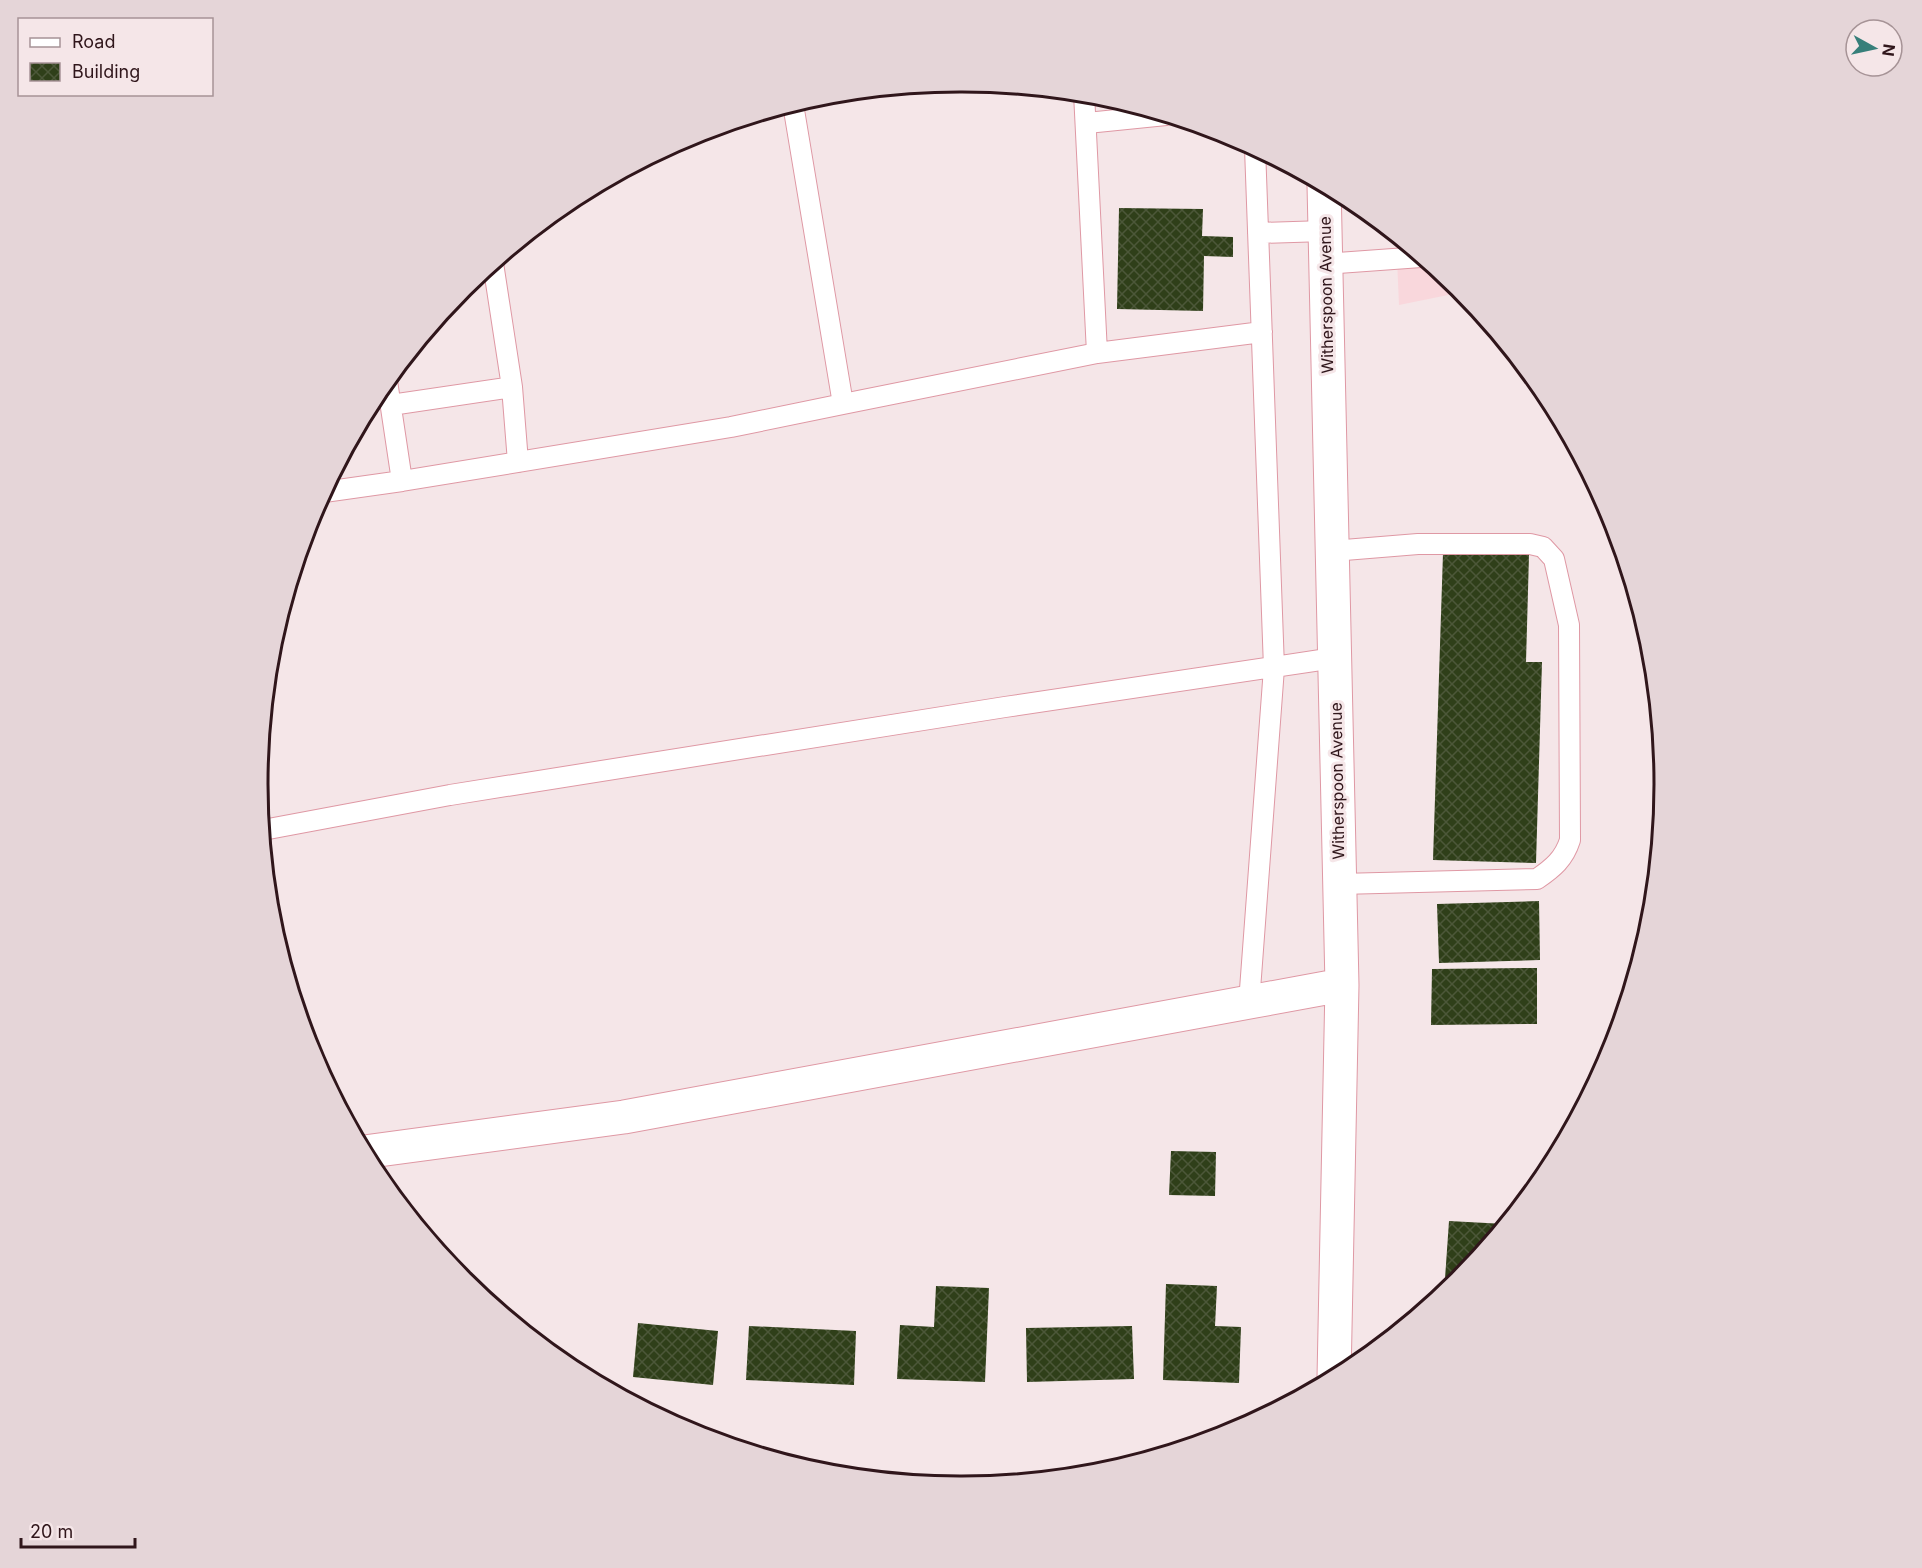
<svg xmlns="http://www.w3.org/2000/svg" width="1922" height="1568" font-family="Inter,sans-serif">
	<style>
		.built { fill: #f9d7dc }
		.building { fill: url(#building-cross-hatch) }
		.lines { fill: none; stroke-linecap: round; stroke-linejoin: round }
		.lane-casing { stroke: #df98a4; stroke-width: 22 }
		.street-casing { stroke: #df98a4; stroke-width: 35 }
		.lane { stroke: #fff; stroke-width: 20 }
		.street { stroke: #fff; stroke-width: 33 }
		.labels { text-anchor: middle; stroke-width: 6; stroke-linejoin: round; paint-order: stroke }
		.street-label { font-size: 16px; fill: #30161b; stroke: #f5e6e8 }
		.rim { fill: none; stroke: #30161b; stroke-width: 3 }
	</style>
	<defs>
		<pattern id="building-cross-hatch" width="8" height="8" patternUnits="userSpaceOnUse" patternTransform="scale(1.5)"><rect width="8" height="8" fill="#2f3f19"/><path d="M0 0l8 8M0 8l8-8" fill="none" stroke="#4c5739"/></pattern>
	</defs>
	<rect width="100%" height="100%" fill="#f5e6e8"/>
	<path class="built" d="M1396,236L1458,287L1463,292L1399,305Z"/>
	<path class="building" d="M1119,208L1203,209L1202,236L1233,237V257L1204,256L1203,311L1117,309Z
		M1443,553L1529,555L1526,662H1542L1536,863L1433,860Z
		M1539,901L1540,960L1439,963L1437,904Z
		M1537,968V1024L1431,1025L1432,969Z
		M1171,1151L1216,1152L1215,1196L1169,1195Z
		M1449,1221L1505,1224L1458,1281L1444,1293Z
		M1166,1284L1217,1286L1215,1326L1241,1327L1239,1383L1163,1380Z
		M936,1286L989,1288L985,1382L897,1379L900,1325L934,1327Z
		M638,1323L718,1331L713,1385L633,1377Z
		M749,1326L856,1331L854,1385L746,1380Z
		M1132,1326L1134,1379L1027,1382L1026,1328Z"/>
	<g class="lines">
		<defs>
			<path id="lane" d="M1084,93L1097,353
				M1087,123L1166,115
				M1258,233L1325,231
				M493,263L512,387L518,462
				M1324,264L1421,257
				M843,404L1097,353L1262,332
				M391,405L512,387
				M402,481L731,427L843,404L793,104
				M324,492L402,481L387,381
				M1332,551L1418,544H1530L1543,547L1554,559L1569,625L1570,840C1564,859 1553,868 1537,879L1340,884
				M263,830L450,795L1005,707L1334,658
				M1249,1003L1274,668L1255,148"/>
			<path id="street" d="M1324,185L1342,985L1334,1378
				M364,1152L624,1117L1342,985"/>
		</defs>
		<use href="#lane" class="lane-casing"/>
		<use href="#street" class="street-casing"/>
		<use href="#lane" class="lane"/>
		<use href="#street" class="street"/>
	</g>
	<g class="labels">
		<g class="street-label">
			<text transform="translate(1326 295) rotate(-91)" y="6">Witherspoon Avenue</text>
			<text transform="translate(1337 781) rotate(-91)" y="6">Witherspoon Avenue</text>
		</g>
	</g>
	<path d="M0 0H1922V1568H0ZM960 92H962A692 692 0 0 1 1654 784V784A692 692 0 0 1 962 1476H960A692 692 0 0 1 268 784V784A692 692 0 0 1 960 92Z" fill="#e5d5d8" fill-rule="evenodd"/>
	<path class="rim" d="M960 92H962A692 692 0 0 1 1654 784V784A692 692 0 0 1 962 1476H960A692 692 0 0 1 268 784V784A692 692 0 0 1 960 92Z"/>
	<rect x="18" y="18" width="195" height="78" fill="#f5e6e8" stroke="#a69396" stroke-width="1.5"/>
	<rect x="30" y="38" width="30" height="9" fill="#ffffff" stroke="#a69396" stroke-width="1.5"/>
	<text x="72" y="48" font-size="18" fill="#30161b">Road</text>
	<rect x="30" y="63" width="30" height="18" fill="url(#building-cross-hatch)" stroke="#a69396" stroke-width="1.5"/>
	<text x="72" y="78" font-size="18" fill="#30161b">Building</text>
	<g transform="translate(1874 48) rotate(98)"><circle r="28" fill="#f5e6e8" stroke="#a69396" stroke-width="1.5"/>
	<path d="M0-4.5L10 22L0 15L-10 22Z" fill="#377f7a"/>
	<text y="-9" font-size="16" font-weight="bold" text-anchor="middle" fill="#30161b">N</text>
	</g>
	<path d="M21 1538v9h114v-9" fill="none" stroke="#30161b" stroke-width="3"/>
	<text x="30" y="1538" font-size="18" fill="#30161b" stroke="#f5e6e8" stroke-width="4.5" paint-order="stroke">20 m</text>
</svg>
